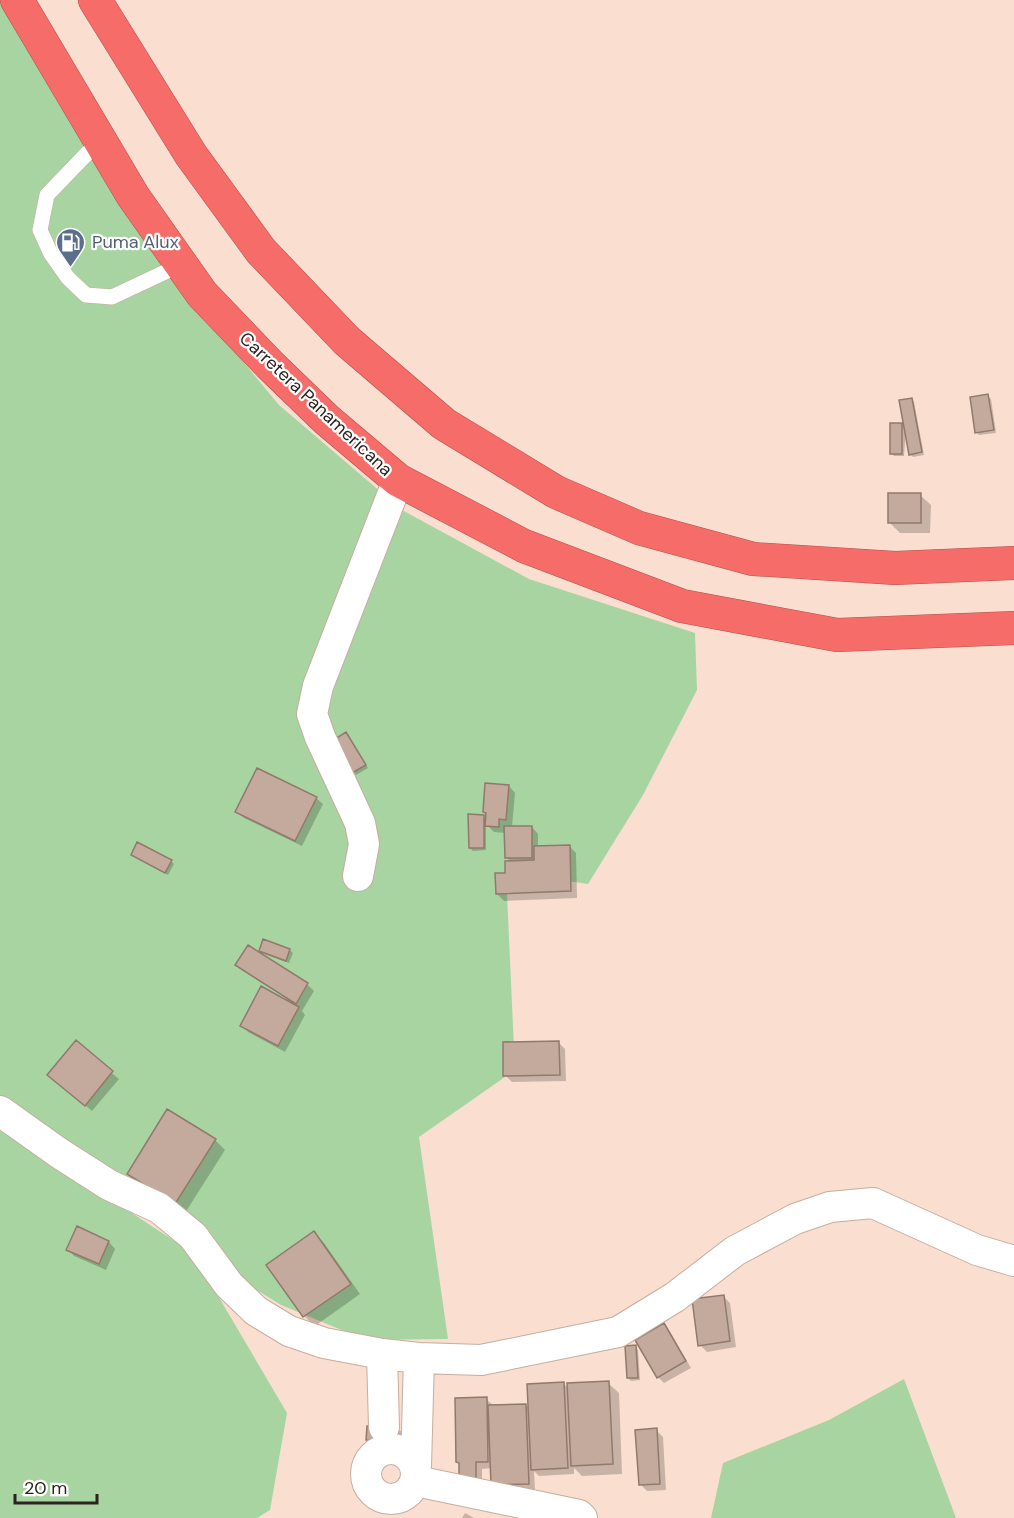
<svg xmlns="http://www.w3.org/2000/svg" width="1014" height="1518" font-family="'DM Sans',sans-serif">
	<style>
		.green { fill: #a8d4a2 }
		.shadow { fill: #0003 }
		.building { fill: #c4aa9c; stroke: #91796c; stroke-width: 1.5 }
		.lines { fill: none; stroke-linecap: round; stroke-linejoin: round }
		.lane-casing { stroke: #c6ad9f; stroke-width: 16 }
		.street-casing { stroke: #c6ad9f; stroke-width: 32 }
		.highway-casing { stroke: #b0524f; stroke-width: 34 }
		.lane { stroke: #fff; stroke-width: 15 }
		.street { stroke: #fff; stroke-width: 30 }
		.highway { stroke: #f66c69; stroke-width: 33 }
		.labels { text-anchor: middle; stroke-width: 4.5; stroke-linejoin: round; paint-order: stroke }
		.service-label { font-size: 18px; fill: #4e5e75; stroke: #fff; text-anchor: start }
		.street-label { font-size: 18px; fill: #2d231e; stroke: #fff }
	</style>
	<rect width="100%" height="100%" fill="#fadfd0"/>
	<path class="green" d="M0,0H4L155,255L279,405L402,510L529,579L695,633L697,690L643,795L588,884L506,872L515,1070L419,1137L448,1339L366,1340L281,1305L234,1276L117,1176L0,1098Z
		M0,1131L109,1198L182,1246L217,1294L287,1413L270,1510L257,1518H0Z
		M904,1379L956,1518H711L723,1463L829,1420Z"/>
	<path class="shadow" d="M988,396L991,399L996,433L979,435L976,432Z
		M911,399L914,402L924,455L913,457L910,454L906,430L904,456H894L891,453L901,425L906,429Z
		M920,495L931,505L930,533H900L889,522Z
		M349,737L368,768L356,775L334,741Z
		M509,786L515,793L512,827H532L538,834V848L569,846L576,853L577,898L504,901L497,894L511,862L506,857V833L494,832L486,824V850L473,851L470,848L483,816L487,820L488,815L485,812Z
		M316,798L323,804L302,846L244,818L237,812Z
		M132,855L171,861L174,864L168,875Z
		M248,947L307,984L314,991L302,1011L305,1015L285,1052L248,1032L242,1025L287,999L243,971L237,965Z
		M290,950L293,953L289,963L264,954L261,951Z
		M558,1042L565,1049L566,1081L512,1082L505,1075Z
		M76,1043L119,1079L92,1111L56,1081Z
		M215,1140L225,1150L185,1213L139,1184L128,1174Z
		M77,1228L109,1242L115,1249L106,1270L74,1256L68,1249Z
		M314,1233L324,1243L360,1294L315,1326L304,1316L268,1265Z
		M723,1296L730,1303L736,1347L707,1352L700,1345Z
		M664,1325L670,1332L691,1368L664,1383L658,1377Z
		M635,1347L638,1350L640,1380L631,1381L628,1378Z
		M608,1383L619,1393L622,1474L582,1476L574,1468V1474L539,1476L534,1471L535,1490L499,1491L492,1468L482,1469V1484H467L461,1465L457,1462L486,1399L494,1406L526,1405L530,1409L564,1384L569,1389Z
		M397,1429L400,1431L410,1432L404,1448L401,1444L370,1442L367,1439Z
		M656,1430L663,1437L666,1490L647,1491L640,1484Z
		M465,1513L474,1518H462Z"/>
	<path class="building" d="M988,394L994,430L975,433L970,397Z
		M912,398L922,452L909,455L899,400Z
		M890,423H902V454H890Z
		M888,493H921V523H888Z
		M346,732L366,765L352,773L332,741Z
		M257,768L317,797L295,841L235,812Z
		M485,783L509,785L506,820L499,819V827L485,826L486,813L483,812Z
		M468,814L484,815V848H469Z
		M504,826H532V858H505Z
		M137,842L172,860L165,873L131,855Z
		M570,845L571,891L496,894L495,873H505V861L534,860V846Z
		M263,939L290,949L286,961L259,951Z
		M248,945L308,983L296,1004L235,965Z
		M261,986L299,1007L278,1046L240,1026Z
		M76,1040L113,1071L85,1106L47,1075Z
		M559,1041L560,1075L503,1076V1042Z
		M167,1109L216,1139L175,1204L127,1174Z
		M77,1226L109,1241L99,1264L66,1250Z
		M314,1231L351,1284L303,1317L266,1265Z
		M724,1295L730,1341L698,1346L692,1299Z
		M664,1323L686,1361L657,1378L635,1340Z
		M636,1345L638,1378H627L625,1346Z
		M609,1381L613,1464L571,1466L567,1383Z
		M564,1382L568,1468L531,1470L527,1384Z
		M487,1397L488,1462H476V1478H459V1463L456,1462L455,1398Z
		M526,1404L529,1484L491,1485L488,1405Z
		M367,1426L398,1428V1441L366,1440Z
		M657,1428L660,1484L639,1485L635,1430Z"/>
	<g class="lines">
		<defs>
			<path id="lane" d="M100,140L47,195L40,230L51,254L68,278L86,295L112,297L180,265"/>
			<path id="street" d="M358,876L364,844L360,823L320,737L312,714L318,686L398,480
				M0,1111L59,1153L109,1185L159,1208L193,1236L229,1285L256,1311L289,1331L324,1343L382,1354L419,1358L481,1360L618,1332L675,1297L735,1251L795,1219L830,1207L873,1203L977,1250L1014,1261
				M382,1354L384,1427
				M366 1474a25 25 0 1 1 50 0a25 25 0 1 1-50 0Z
				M416,1466L419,1358
				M416,1481L579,1515L582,1518"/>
			<path id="highway" d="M17,0L133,196L202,294L270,365L327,420L398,480L524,546L682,606L837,635L1014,628
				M95,0L191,155L261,251L347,341L444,424L556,492L639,528L753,559L895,568L1014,563"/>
		</defs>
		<use href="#lane" class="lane-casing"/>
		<use href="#street" class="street-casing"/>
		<use href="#highway" class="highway-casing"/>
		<use href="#lane" class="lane"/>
		<use href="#street" class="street"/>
		<use href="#highway" class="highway"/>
	</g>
	<defs>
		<symbol id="fuel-pin" viewBox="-11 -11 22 30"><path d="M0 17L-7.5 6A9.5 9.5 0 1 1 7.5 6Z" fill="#5c6f8a" stroke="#fff"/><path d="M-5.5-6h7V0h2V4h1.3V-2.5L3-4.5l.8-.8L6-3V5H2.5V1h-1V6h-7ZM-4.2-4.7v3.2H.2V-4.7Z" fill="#fff"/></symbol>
	</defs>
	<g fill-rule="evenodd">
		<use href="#fuel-pin" x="54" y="226" width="33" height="45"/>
	</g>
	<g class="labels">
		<g class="service-label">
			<text x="92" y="248">Puma Alux</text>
		</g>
		<g class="street-label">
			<text transform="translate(316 404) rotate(43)" y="6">Carretera Panamericana</text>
		</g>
	</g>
	<path d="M15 1494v9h82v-9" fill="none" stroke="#2d231e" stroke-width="3"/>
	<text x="24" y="1494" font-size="18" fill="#2d231e" stroke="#ffffff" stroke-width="4.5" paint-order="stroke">20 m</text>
</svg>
